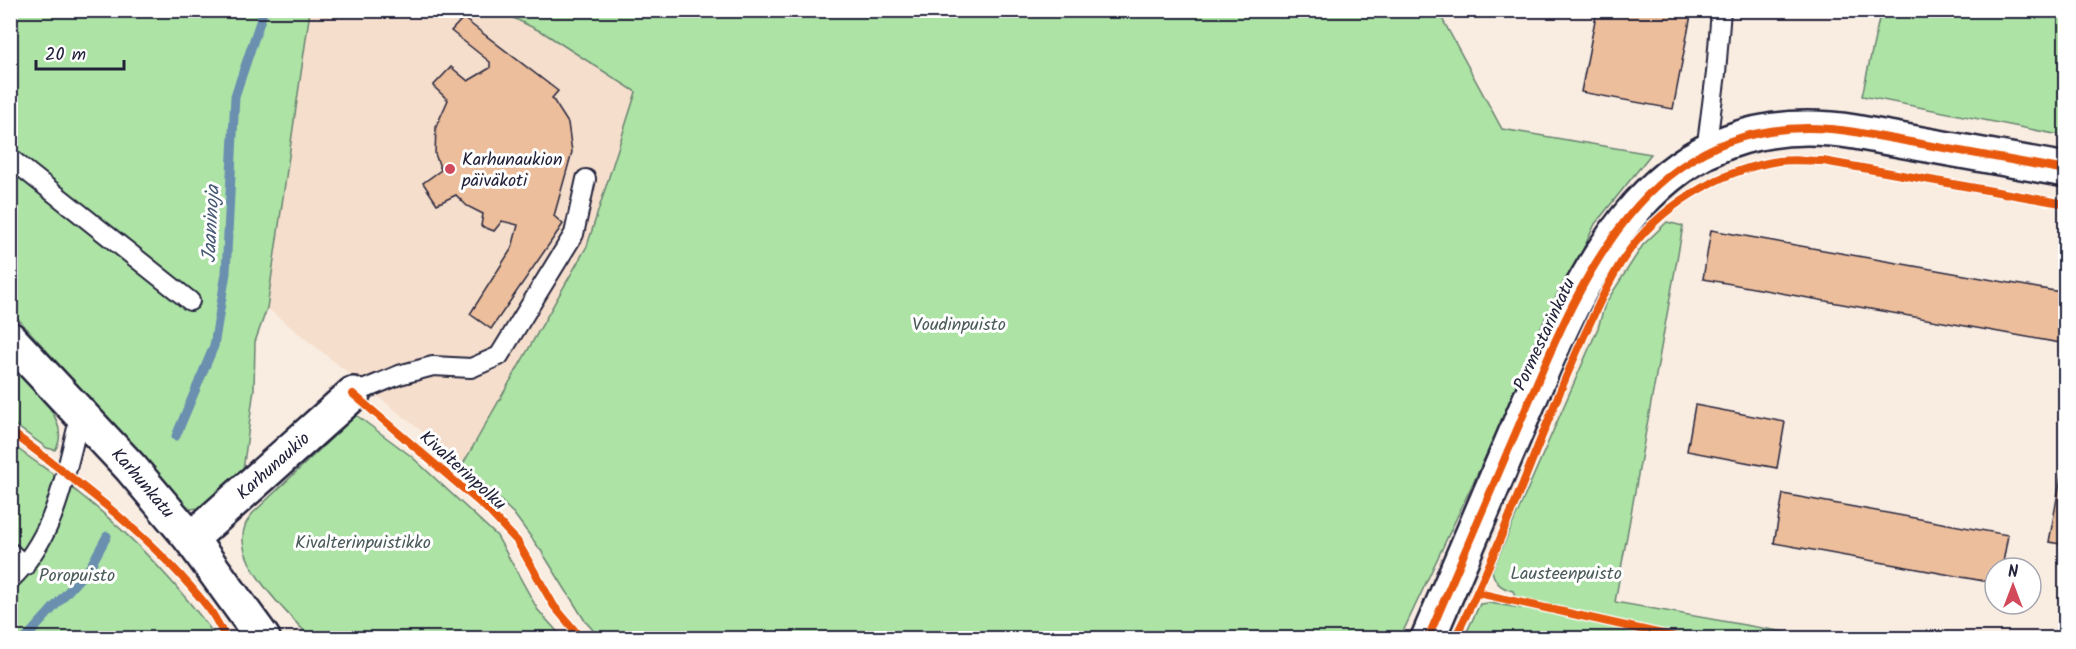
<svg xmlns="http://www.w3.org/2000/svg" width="2076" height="649" font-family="Kalam,sans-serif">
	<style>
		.built { fill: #f5decc }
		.green { fill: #ade3a5; stroke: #688270; stroke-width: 1.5 }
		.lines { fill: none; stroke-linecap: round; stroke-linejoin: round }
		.stream { stroke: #6b8faf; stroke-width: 9 }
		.building { fill: #ecbe9c; stroke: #22223b; stroke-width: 1.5 }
		.service-casing { stroke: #22223b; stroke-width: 22 }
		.minor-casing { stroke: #22223b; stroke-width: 38 }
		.tertiary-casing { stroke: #22223b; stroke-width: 38 }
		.service { stroke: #fff; stroke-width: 18 }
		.minor { stroke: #fff; stroke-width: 33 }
		.tertiary { stroke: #fff; stroke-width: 33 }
		.cycleway-casing { stroke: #fff; stroke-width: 11 }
		.cycleway { stroke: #e8590c; stroke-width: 8 }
		.poi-dot { fill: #d1495b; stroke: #fff; stroke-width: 2 }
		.labels { text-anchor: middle; stroke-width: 6; stroke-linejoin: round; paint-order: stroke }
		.poi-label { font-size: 18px; fill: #22223b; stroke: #fff; text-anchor: start }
		.park-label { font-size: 18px; fill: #4c5c5b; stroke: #fff }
		.street-label { font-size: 18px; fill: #22223b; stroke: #fff }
		.water-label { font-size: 20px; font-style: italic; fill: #475975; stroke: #fff }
	</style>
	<rect width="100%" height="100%" fill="#f9ece1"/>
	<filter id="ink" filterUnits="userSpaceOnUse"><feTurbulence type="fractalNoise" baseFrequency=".0167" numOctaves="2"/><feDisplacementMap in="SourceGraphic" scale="12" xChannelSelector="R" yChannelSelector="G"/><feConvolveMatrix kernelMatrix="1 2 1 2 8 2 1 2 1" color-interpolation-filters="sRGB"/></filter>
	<g filter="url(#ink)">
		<path class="built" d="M310,11H499L544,33L637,91L587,246L463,464L267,308Z"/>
		<path class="green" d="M1881,10L2065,11V136L1862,96Z
			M10,11H310L267,308L255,342L254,389L242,478L201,508L189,509L11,311Z
			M499,11H1438L1502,129L1651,154L1595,224L1400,638H600L585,621L542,552L514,514L463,464L587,246L636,92L544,33Z
			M1667,222L1683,226L1615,602L1818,638H1464L1480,604L1489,603L1521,608L1513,591C1501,588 1495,583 1492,571L1598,328L1605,304L1643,245Z
			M10,364C28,381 74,422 55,450L47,448L11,422Z
			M356,415L411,456L497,536L538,610L563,638H311C289,615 231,561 245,526C246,522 250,518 252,514Z
			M10,443C33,461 58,476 81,495C133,536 178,585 217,638H11Z"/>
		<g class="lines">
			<path class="stream" d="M176,436L214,346L226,273L235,96L264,10
				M26,638L90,567L107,536"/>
		</g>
		<path class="building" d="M1597,10H1665L1691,15L1673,109L1581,92Z
			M463,18L558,91L552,98L568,123L572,152L554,216L563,224L491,329L470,314L512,248L518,225L502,221L494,231L481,226L483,214L467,206L456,195L437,204L423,183L441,170L435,154L436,127L448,100L433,86L451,67L468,81L490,68V62L451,31Z
			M1711,230L2066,293V344L1703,279Z
			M1695,405L1785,422L1777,468L1687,451Z
			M2066,449V545L2049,542Z
			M1783,494L2008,535L2002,568H1995V583L1774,543Z"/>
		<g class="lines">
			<defs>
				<path id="service" d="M1706,151L1716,73L1721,10
					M10,158L190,301
					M353,394L399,375L433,366L471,368L499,356L574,234L586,179
					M10,552L25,566
					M10,580C58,534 64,475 81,413"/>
				<g id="minor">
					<path id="s1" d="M191,539L353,394"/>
					<path d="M1428,638C1459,567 1489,496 1519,425C1584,270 1652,100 1855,132L2066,170"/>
				</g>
				<g id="tertiary">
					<path id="s2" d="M10,339L131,468L191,539L263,638"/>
				</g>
			</defs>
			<use href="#service" class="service-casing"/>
			<use href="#minor" class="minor-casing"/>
			<use href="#tertiary" class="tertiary-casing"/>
			<use href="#service" class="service"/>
			<use href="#minor" class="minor"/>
			<use href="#tertiary" class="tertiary"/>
			<defs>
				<path id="cycleway" d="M353,394L486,508L517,541L554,606L581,638
					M10,431C81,484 155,539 210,610C216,619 221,629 226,638
					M1478,593L1680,638
					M1428,638C1459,567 1489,496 1519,425C1584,270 1652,100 1855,132L2066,170
					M1455,638C1490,569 1517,497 1546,426C1558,396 1570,367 1583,338C1596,311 1607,283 1624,258C1658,207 1718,171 1778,161C1793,159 1808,161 1823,161L2066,204"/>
			</defs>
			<use href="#cycleway" class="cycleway-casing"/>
			<use href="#cycleway" class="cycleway"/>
		</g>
	</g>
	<circle class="poi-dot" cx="450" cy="169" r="6"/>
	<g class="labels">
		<g class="poi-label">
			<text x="462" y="165">Karhunaukion<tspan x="462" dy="21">päiväkoti</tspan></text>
		</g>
		<g class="park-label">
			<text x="959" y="330">Voudinpuisto</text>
			<text x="363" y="548">Kivalterinpuistikko</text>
			<text x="1566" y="579">Lausteenpuisto</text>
			<text x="77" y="581">Poropuisto</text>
		</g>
		<g class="street-label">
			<text transform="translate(1544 334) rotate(-65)" y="6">Pormestarinkatu</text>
			<text dy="6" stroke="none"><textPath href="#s1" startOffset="110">Karhunaukio</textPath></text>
			<text transform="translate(463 470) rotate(42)" y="6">Kivalterinpolku</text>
			<text dy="6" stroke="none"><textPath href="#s2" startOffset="196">Karhunkatu</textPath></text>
		</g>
		<g class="water-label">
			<text transform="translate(210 224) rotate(-87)" y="7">Jaaninoja</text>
		</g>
	</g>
	<rect width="2076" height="649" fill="none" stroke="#fff" stroke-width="36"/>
	<rect x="18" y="18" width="2040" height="613" fill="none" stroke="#22223b" stroke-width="2" filter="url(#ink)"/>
	<g transform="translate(2013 586)"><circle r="28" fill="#ffffff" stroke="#a7a7b1" stroke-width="1.5"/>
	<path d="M0-4.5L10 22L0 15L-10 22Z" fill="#d1495b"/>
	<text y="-9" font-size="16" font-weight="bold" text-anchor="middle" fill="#22223b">N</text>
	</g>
	<path d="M36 60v9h88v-9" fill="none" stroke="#22223b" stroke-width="3"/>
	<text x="45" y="60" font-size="18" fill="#22223b" stroke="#ffffff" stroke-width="4.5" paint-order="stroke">20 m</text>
</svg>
